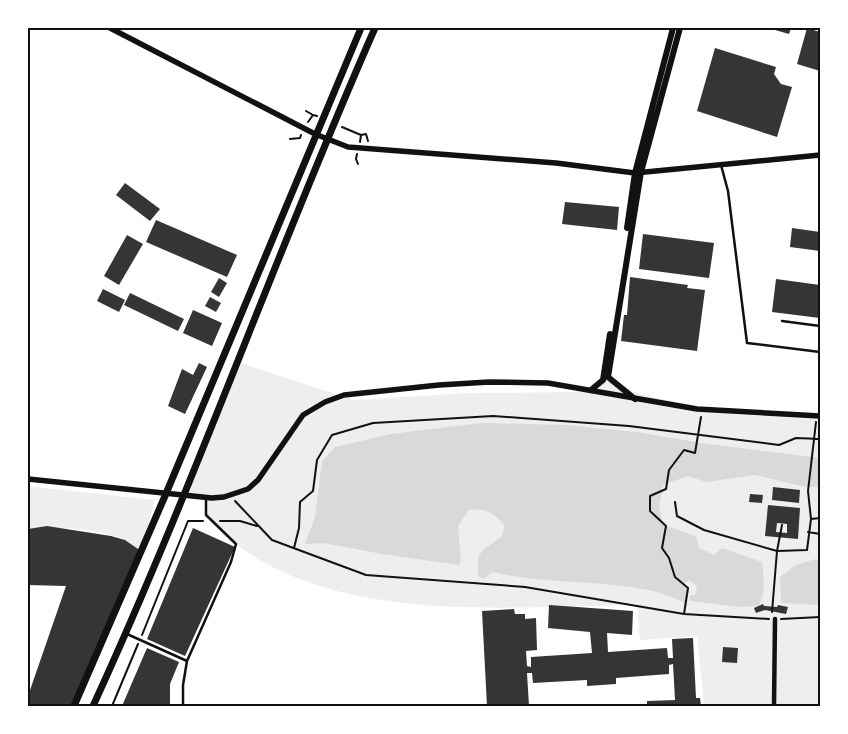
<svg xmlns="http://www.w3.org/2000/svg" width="848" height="734" font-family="Cabin,sans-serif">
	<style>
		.green { fill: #eee }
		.water { fill: #d9d9d9 }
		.building { fill: #353535; fill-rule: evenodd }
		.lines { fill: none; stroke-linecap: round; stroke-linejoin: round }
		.path { stroke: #111; stroke-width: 2 }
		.service { stroke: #111; stroke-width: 2.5 }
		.minor { stroke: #111; stroke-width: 4.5 }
		.tertiary { stroke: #111; stroke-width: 5.5 }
		.secondary { stroke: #111; stroke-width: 6 }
		.primary { stroke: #111; stroke-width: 7 }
		.neatline { fill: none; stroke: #111; stroke-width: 2 }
	</style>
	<rect width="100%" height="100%" fill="#fff"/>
	<path class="green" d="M237,362L354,400L471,393L586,392L608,379L639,394L703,408L820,419V706H704L697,636L640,640L637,605C510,606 342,625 236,544C225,536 216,525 206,515V500L182,498Z
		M28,486L155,500L141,551C136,548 131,543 125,540C103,530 51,525 28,529Z"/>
	<path class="water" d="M482,423L567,425L636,432L702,443L820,458V487H805L755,475L706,482L688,476L663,485L659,507L663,525L696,536L699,548L714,555L722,548L762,562C764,574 766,596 758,606L740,607L690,601V595H695L697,586L689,580L683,585L687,590L686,603C674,598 661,592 649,590C597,580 544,584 492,572L484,579L478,576V557L483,550L501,537L505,526C495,513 485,508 469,510L458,526L461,560L459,565L382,554L324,543L305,544L315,517L322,462L335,447L391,434Z
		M816,559L820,561V605L781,603L780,577L796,565Z"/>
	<path class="building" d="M768,28H791L789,34Z
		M807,28L820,32V71L797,64Z
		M715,48L776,67L774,74L781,84L792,87L777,137L697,111Z
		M125,183L160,209L150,221L116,195Z
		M565,202L619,207L617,230L562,224Z
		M156,220L237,255L227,277L146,242Z
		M792,228L820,232V251L790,247Z
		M643,234L714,243L709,278L639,269Z
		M127,235L143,244L119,285L104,276Z
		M630,277L688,285L687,288L705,290L697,351L621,341L624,315H627Z
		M219,278L227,283L219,297L211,292Z
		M776,279L820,285V318L772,312Z
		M103,289L125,300L119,312L97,301Z
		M130,293L184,319L178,331L124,305Z
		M210,297L221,303L216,312L205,306Z
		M193,310L222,323L212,346L183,333Z
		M199,363L207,367L185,414L168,406L182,369L193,375Z
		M773,487L800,490L799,503L772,500Z
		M750,494L763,495L762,503L749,502Z
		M768,505L800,508L798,539L765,536ZM777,523L787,524V533L776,532Z
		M47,526L111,536L125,540L141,551L74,706H28V696L66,586L28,585V529Z
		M193,528L235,547L185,656L147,639Z
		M763,604L764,606L777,607L778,605L788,607L786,614L765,610L756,613L754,608Z
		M549,605L633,611L632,635L607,633L608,652L667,648L668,658H673L672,639L693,638L696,698H700L701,706H647V701L675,700L673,664L669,665V674L616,678V684L587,686V680L533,683L532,673H527L529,706H487L482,611L514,609L515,614H525V619L536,618L537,650L526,651L527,666L531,667V657L592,653L590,632L548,628Z
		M723,647L738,648L737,663L722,662Z
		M147,648L179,662L170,684V706H122Z"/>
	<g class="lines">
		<path class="path" d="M306,111L313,115
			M308,122L313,115L317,116
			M342,127L361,135L360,142
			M361,135L366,134L368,141
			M290,139L300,138L301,135
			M357,154L356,159L358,164
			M235,501L272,540L366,575L525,587L684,614L769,619
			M675,502L677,516L704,530L777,551L782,525
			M811,519L820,518
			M220,521H240L257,526
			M808,532L820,534
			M294,548L299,528L300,502L313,491L317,460L332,435L373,423L493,416L629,426L779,445L796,438L820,439
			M772,612L777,551L807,550L811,519L808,491L816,422
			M684,614L688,588L675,577L669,558L662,548L666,526L650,511V496L666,489L669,470L684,450L695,453L701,417
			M781,619L820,617
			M142,635L188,521H203
			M112,706L138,644"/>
		<path class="service" d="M721,165L728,191L747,343L820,352
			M782,321L820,326
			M127,634L187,661L183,685V706
			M187,661L231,562L236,544L206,515V500"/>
		<path class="minor" d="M774,706L775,619"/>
		<path class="tertiary" d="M110,28L315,134L348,147L556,163L635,173L820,155
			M28,479L212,498L224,497L248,489L258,480L303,415L325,402L344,395L439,385L489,382L548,383L697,409L820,416"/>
		<path class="secondary" d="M627,228L635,173L673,28
			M591,390L603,380L610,334
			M635,399L608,377L641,172L680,28"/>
		<path class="primary" d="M74,706L165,496L361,28
			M93,706C195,484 276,252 375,28"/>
	</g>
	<rect width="848" height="734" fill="none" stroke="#ffffff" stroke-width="58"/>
	<rect x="29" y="29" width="790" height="676" class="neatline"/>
</svg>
